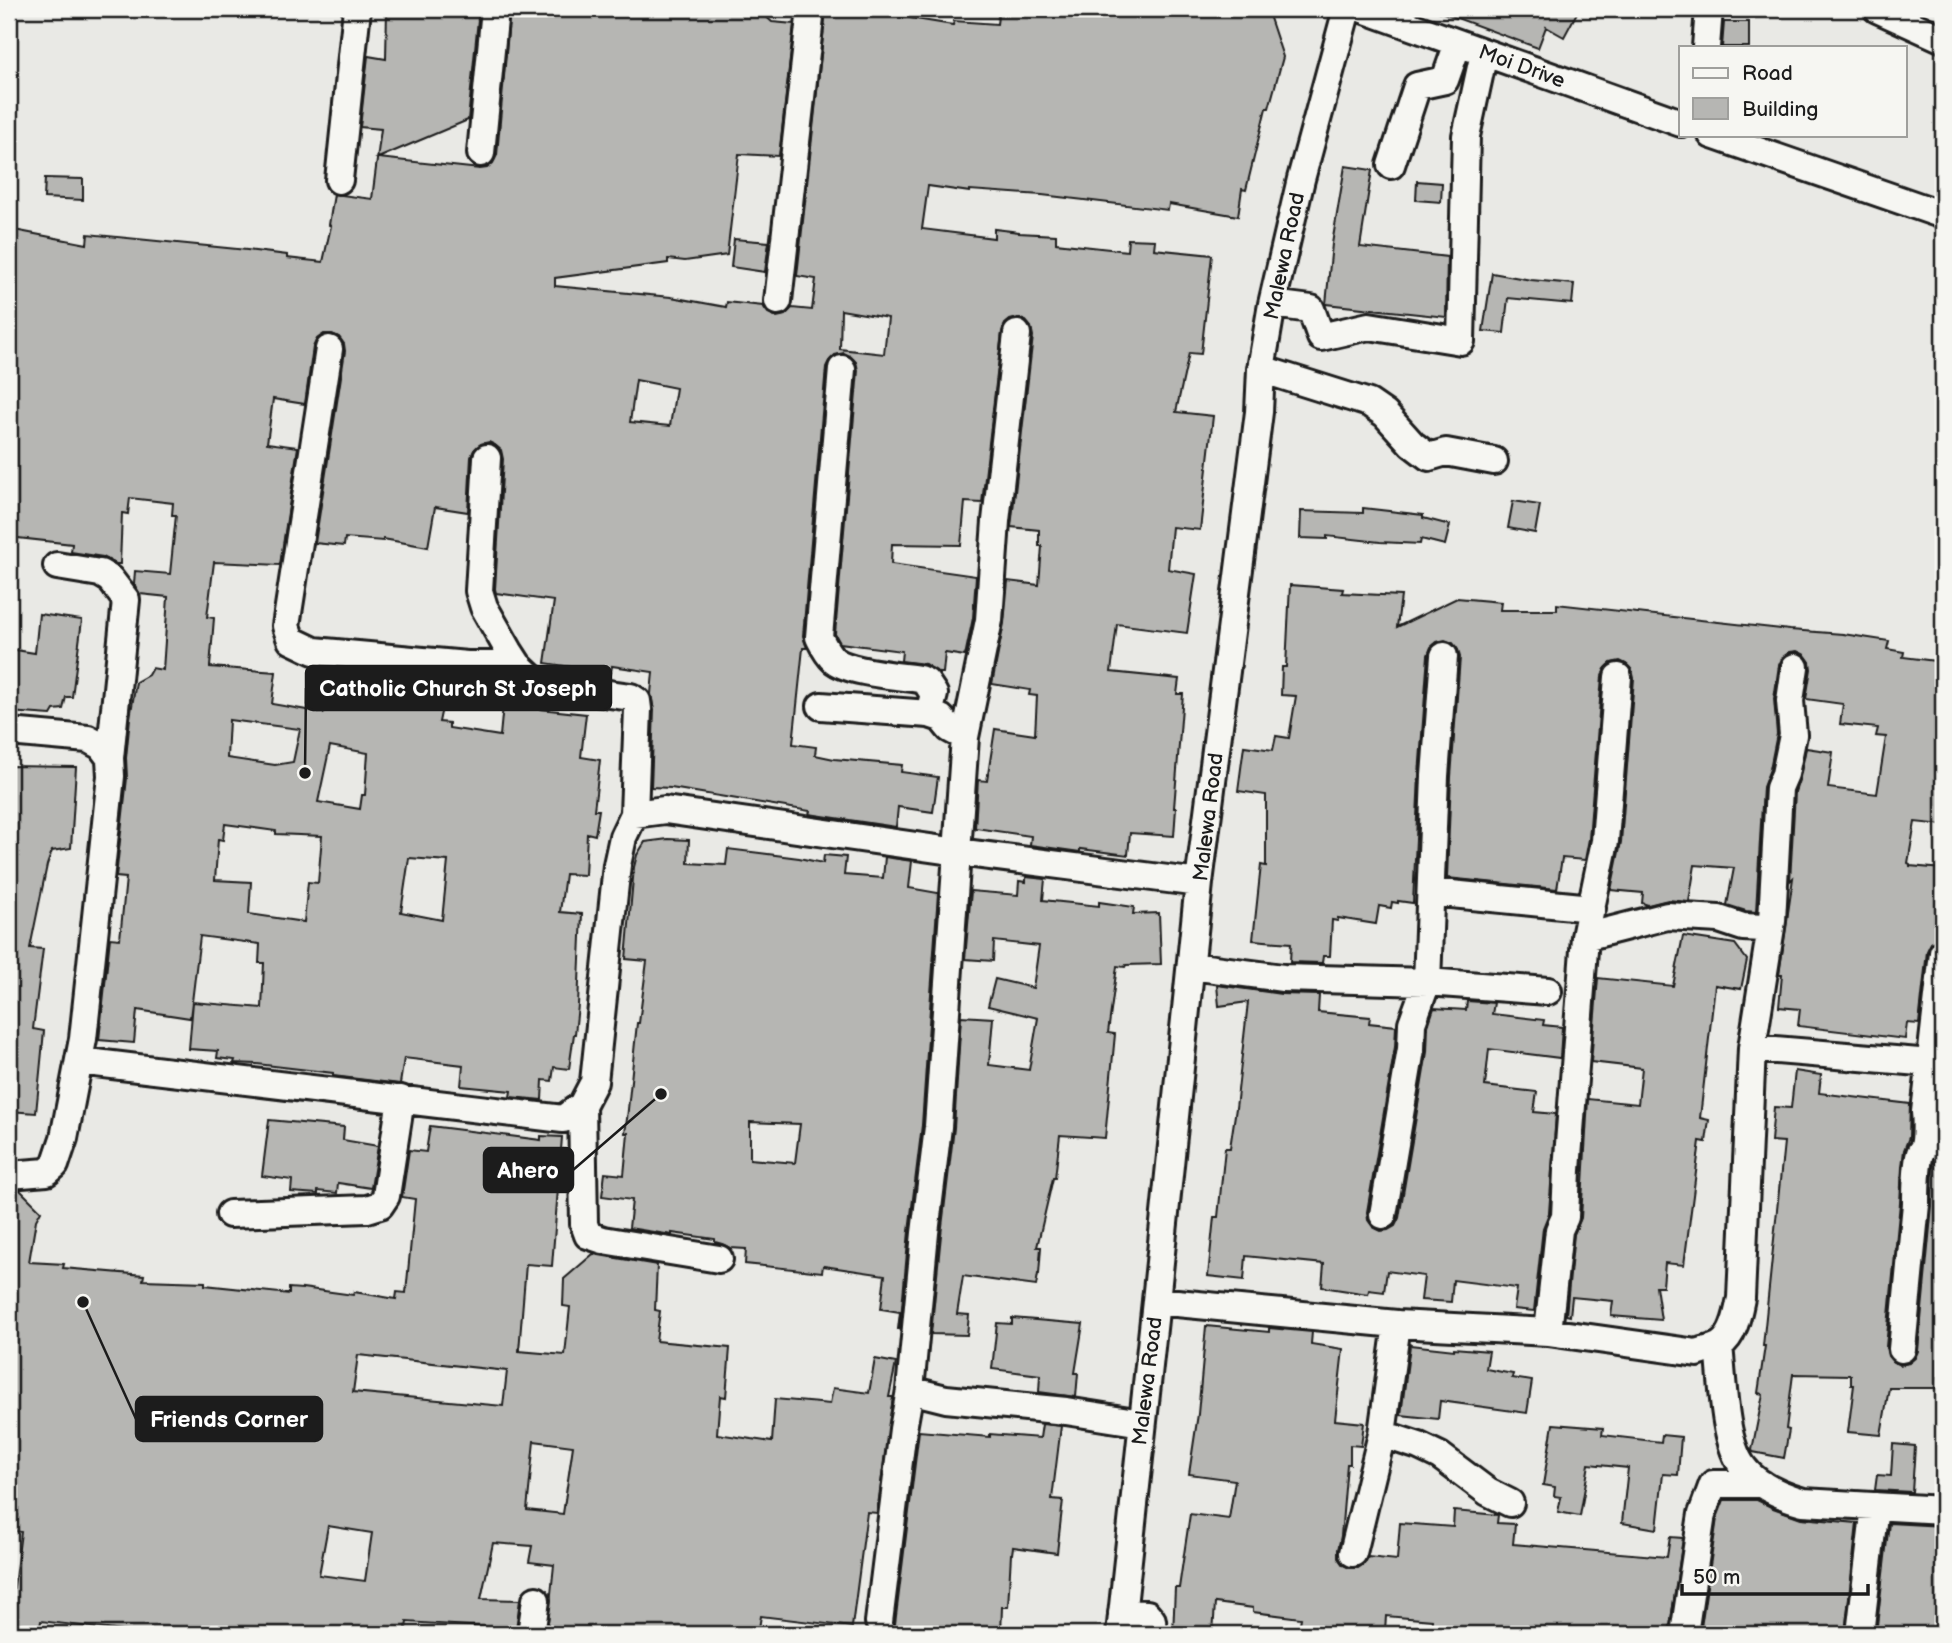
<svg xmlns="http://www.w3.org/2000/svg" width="1952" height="1643" font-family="'Balsamiq Sans',sans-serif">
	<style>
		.building { fill: #b6b6b3; stroke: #1c1c1c; stroke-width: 2; fill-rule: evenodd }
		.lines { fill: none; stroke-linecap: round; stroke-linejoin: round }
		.minor-casing { stroke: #1c1c1c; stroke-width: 32 }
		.minor { stroke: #f6f6f2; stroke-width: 26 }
		.labels { text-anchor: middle; stroke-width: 5; stroke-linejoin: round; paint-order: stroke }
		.street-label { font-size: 21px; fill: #1c1c1c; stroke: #f6f6f2 }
		.leader { fill: none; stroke: #1c1c1c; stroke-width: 2.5 }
		.callout-dot { fill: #1c1c1c; stroke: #f6f6f2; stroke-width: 2.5 }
		.callout { fill: #1c1c1c; stroke: #1c1c1c; stroke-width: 2.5 }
		.callout-label { font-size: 23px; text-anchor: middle; font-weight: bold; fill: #fff }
	</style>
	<rect width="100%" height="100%" fill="#e9e9e5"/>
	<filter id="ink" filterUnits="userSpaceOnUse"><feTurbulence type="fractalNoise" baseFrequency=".0143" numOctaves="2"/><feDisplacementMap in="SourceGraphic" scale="14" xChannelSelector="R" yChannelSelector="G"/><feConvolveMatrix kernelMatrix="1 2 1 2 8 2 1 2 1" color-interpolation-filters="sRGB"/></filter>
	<g filter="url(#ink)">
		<path class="building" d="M387,9H479L468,120L378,158L480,169L487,168L493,163L497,155L510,9H595L637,11V9H705L745,13L746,11L761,12L772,22L794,24L779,156L739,154L727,255L685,261L668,259V263L555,278V286L671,297L726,307L727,302L763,306L768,313L777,317L785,315L792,308L812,310L816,279L797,276L826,9H892L891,15L953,25L954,21L997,24L999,9H1251L1269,15L1283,57L1269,108H1266L1246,190L1242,189L1238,216L1169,204L1168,210L1042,195L970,190V192L928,186L922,229L994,238V229L1019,232V233L1056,235V243L1127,251L1128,239L1155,240L1154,249L1212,255L1201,354L1189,353L1176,412L1213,416L1200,530L1172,527L1168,569L1196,574L1187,633L1117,624L1111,672L1179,679L1177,694H1183L1174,808H1176L1174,836L1130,833L1128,855L1080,849V852L1030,845L1031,836L975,828L978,780L987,781L995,729L1035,735L1037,696L1029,695L1030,690L992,684L1004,623L1008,581L1039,585L1042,546H1039V530L1011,527L1033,336L1031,327L1026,321L1018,318L1010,320L1005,324L1002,332L982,503L965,502L961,545L892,544L891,564L976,576L973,618L965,656L945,653L943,673H938L925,664L901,661L902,651L840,643L835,634L858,370L856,362L850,356L844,353L835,355L829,361L826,367L803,636L807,648H803L793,744L816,747L815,755L834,759L902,765L901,772L938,777L933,812L898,807L896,827L809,814L810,811L671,788L651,787L654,710L651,694L653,672L612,666L611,673L545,663L554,601L496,593L495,589L503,459L501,450L495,445L489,442L481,444L474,450L471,457L468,512L435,507L428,547L383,539V541L345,538L344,546L315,543L345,351L344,344L339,337L332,334H324L317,339L313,347L305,404L273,399L267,443L298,447L280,565L214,562L207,617L214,618L210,667L276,672L272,704L324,713L330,670L369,673L367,684L446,689L439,722L449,723V728L500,736L503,705L586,714L581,757L600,760L594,810H599L595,835L587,833L585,875L565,874L560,912L582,914L578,1005L575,1034H574L569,1069L554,1067L552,1081L543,1080L542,1100L532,1099L510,1097L511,1091L461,1086L463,1065L404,1058L400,1084L333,1076V1073L257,1064L234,1063L235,1060L217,1058L218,1051L189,1049L193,1002L262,1008L264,963H259L260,944L200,936L190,1018L137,1010L134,1043L99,1040L110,938L120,939L126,878L116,877L127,778L126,758L130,718L136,682L148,675L152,668L163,670L168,597L140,594L134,584L135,571L170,574L176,515H172L173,503L130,498L128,514L122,513L120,564H116L103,557L71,552L72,544L9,537L12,485H9V229L87,244L88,234L247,250L287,255V258L323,262L331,226L329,225L334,194L372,199L381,129L360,127L368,56L386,59ZM841,310L888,318L884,354L840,349ZM636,380L676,388L670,426L630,422ZM229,720L300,729L293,762L275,765L227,758ZM330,746L368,753L365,795H362L360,809L318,802ZM225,824L276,831V834L322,836L318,883L308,882L304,922L249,914L251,882L215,880L218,839L223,840ZM409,858L448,861L442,920L401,912Z
			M1438,9H1579L1564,37L1546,27L1538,48L1438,11Z
			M1724,22H1749V47H1722Z
			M1345,166L1372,170L1360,247L1447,257L1446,317L1326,304L1332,244Z
			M45,178L83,179V200L44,198Z
			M1417,181L1442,183L1441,202L1416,200Z
			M734,239L769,242L765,272L731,267Z
			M1492,273L1531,280L1574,284L1572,304L1508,298L1504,333L1483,331Z
			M1513,501L1540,505L1535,533L1508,528Z
			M1363,508L1423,515V518L1450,525L1445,545L1421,539L1420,544L1380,542L1327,536V539L1300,538L1301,511L1363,513Z
			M1290,585L1343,589L1342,593L1401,596L1397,627L1457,598L1501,602L1500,610H1557V604L1790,630L1843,634L1889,641L1887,649L1904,652L1903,657L1943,662V825L1915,822L1908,863L1910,864V866L1943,869V902L1939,938L1931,943L1927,951L1919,1024L1907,1023L1905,1039L1798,1026L1800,1009L1779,1007L1782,975H1779L1793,878L1790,881L1795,792L1800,777L1806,748L1833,752L1828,788L1877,794L1886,737L1876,736L1878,728L1840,724L1843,704L1806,699L1811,669L1810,662L1805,655L1797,651L1790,652L1783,657L1779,665L1774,699L1777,734L1770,769L1763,787L1756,912L1746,911L1727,905L1734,868L1695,865L1689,902L1668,900L1648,905L1642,903L1643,893L1611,890L1621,842L1634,678L1632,670L1626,664L1620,661L1611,663L1605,669L1602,676L1589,839L1585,860L1562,858L1557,889L1447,878L1451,777L1460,657L1458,650L1453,643L1445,640L1437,642L1431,647L1428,655L1419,775L1413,903L1398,901V903L1392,902L1391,908L1379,906L1376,924L1338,918V921L1332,920L1330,956H1323L1322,963L1290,962L1291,943L1253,940L1261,865L1266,866V795L1238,791L1244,746L1273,750L1276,736L1289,738L1296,696L1281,695L1282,667H1286Z
			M39,614L82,620L72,697H66L63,709L54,710L51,715L9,712V649L35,653Z
			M9,766L76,767L71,848L52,851L47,865L30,948L43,949L33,1029L44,1031L36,1113L9,1111V854L13,832L9,831Z
			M668,839L689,840L688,863L726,865L728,849L799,858L823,863L824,855L846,857L844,875L883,878L885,857L912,861L909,888L938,893L922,1125L909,1231L900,1329H898L900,1312L881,1309L885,1275L823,1266L822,1272L745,1264L746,1249L730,1248L722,1244L715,1242V1239L672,1233V1235L629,1228L632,1200L602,1196L605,1173L624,1175L628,1133H625L627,1119L637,1023H639L647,961L626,959L634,867L637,855L645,842ZM750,1122L800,1124L795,1163L750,1159Z
			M1026,877L1045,879L1043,900L1099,906V902L1134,907L1133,914L1159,913L1161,964L1126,965L1125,967L1117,966L1108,1033L1115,1034L1105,1138L1060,1135L1055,1178H1053L1037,1247H1041L1039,1274H1038L1036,1286L963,1276L957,1314L969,1315L967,1335L931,1334L941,1235L954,1128L961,1016L993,1018L989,1065L1029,1070L1038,1018L988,1006L995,979L1033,988L1039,946L994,941L993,961L965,959L971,891L1018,895L1019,881L1026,882Z
			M1683,936L1735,944L1747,960L1741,989L1715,985L1700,1118L1709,1120L1706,1142L1700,1141L1684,1265L1665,1263L1663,1286H1656L1661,1320L1611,1316L1613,1301L1572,1297L1570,1316L1566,1315L1574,1234L1581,1218L1588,1099L1638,1104L1642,1068L1591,1062L1598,978L1673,986Z
			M1217,985L1281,994L1319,995L1318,1012L1370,1017L1369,1023L1396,1026L1395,1047L1367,1212L1368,1220L1373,1227L1381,1231L1388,1230L1395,1226L1399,1218L1427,1052L1428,1026L1434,1008L1466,1010L1467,1001L1494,1003L1492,1014L1544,1020L1543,1025L1562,1027L1560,1058L1489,1049L1485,1086L1537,1092L1534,1112L1556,1114L1549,1213L1543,1228L1534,1311L1514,1309L1517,1288L1453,1280L1451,1302L1421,1300L1424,1276L1387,1271L1384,1292L1369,1290L1368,1294L1322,1287L1324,1264L1246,1256L1244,1280L1208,1276L1214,1217H1218L1225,1148H1230L1236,1108L1248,1002L1219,1006Z
			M1795,1071L1821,1075L1819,1093L1910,1104L1909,1137L1904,1150L1902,1167L1900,1203L1886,1347L1888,1356L1893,1362L1900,1365L1909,1363L1915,1358L1918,1351L1932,1206L1933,1171L1935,1159L1940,1146L1941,1112V1108H1943V1332L1940,1356L1939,1388H1889L1881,1435L1848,1432L1854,1385H1851V1375L1793,1374L1786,1429L1789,1430L1784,1458L1753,1452L1752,1450L1763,1394L1758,1393L1765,1346H1763L1784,1142L1771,1141L1774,1107L1791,1108Z
			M269,1120L344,1127L343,1140L378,1146L371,1188L338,1183L337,1193L318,1191V1194L291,1192L292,1180L262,1176Z
			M430,1126L541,1140V1136L562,1137L552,1266L526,1264L519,1351L565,1355L570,1307L563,1306L564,1279L593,1254L657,1265L655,1310L660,1311L656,1341L730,1348L726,1397L720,1396L717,1434L772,1442L775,1399L830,1404L833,1388L869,1393L875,1359L896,1363L889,1397H893L877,1513L867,1512L852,1627L761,1616L758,1634H576L547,1632L554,1565L529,1562L532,1546L493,1543L481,1599L520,1600L516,1629L407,1622L405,1634H148L41,1621L40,1627L12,1622L15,1602H12L21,1532L15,1531L18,1515L9,1514V1246L14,1247L15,1190H20L41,1211L36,1220L29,1262L64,1264L63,1268L144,1275L143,1280L205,1282V1285L289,1294V1288L302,1289V1288L353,1295L354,1292L396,1299L397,1292L406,1293L415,1199L402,1197L409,1150L426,1152ZM358,1355L507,1371L503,1406L353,1392ZM534,1441L573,1446L563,1514L527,1510ZM328,1526L372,1533L365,1581L319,1575Z
			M1012,1318L1083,1324L1075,1373H1078L1076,1397L1039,1392L1040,1375L992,1369L997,1323L1012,1324Z
			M1206,1326L1269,1332V1328L1312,1332L1311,1344L1343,1349L1335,1420L1364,1423L1361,1446L1350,1445V1464H1347L1341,1536L1338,1550V1558L1343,1565L1350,1568H1358L1365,1563L1368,1557L1397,1560L1400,1523L1453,1527L1454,1511L1498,1515L1497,1523L1515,1524L1513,1544L1667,1557L1670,1537L1683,1538L1669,1634H1431L1432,1620L1386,1616L1385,1630L1382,1629L1381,1634H1298L1301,1618L1253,1612V1608L1215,1603L1213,1634H1173L1175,1588H1179L1190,1514L1229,1519L1235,1480L1189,1474L1198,1414Z
			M1410,1345L1454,1350V1348L1489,1351L1486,1369L1513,1374L1512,1378L1532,1381L1527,1413L1440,1401L1438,1419L1401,1415Z
			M1042,1424L1061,1426L1052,1499L1063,1500L1057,1553L1013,1547L1012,1554H1011L1008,1607H1002L1001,1634H888L892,1631L895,1624L919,1431L990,1437V1434L1040,1438Z
			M1553,1424L1603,1428L1602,1435L1661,1442L1662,1435L1681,1437L1678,1475L1663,1474L1657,1529L1622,1523L1628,1468L1589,1464L1580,1516L1558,1512L1561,1497L1554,1496L1555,1487L1543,1485Z
			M1893,1444L1915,1446L1912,1492L1875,1490L1877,1475L1891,1476Z
			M1724,1500H1757L1773,1508L1801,1518L1857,1523L1845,1634H1700L1717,1518Z
			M1889,1523L1943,1526V1634H1876Z"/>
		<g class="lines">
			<defs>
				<path id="minor" d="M1363,9L1681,123
					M1877,9L1943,39
					M1706,47L1709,9
					M1712,135L1943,215
					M481,153L495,9
					M1391,165L1417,86L1445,80L1458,43
					M339,180L357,9
					M778,301L811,9
					M1272,304L1311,309L1321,337L1369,326L1461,341L1466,136L1484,53
					M329,349L286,626L291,640L314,651L467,665H518
					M842,369L819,637C823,645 827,654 834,660C848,672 899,676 919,679L926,682L934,694L929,714
					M1261,369L1369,403L1385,414L1412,444L1429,457L1446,452L1494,461
					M57,566L100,573L110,579L126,600L110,758
					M821,706L929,714L941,718L950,729L965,737
					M9,732L88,739L101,746L110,758L111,776L83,1039L64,1138L55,1165L47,1172L9,1175
					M634,814L665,810L958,852L1199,883
					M1431,892L1592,908
					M1585,937L1667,916L1719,919L1743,927L1765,928L1772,921
					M1191,966L1283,978L1427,982L1548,991
					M1752,1048L1772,921L1779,788L1785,774L1793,735L1790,701L1795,667
					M79,1061L563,1119L582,1105L594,1082L617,865L623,837L634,814L638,709L637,701L631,697L538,684L518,665L509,651L484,607L479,591L487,458
					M582,1105L584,1224L588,1235L603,1240L719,1259
					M230,1214L367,1209L380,1205L386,1196L401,1099
					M1383,1215L1411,1049L1412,1023L1427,982L1435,776L1444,656
					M1156,1301L1397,1324L1548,1332L1697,1353C1704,1350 1713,1349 1720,1345C1734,1336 1738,1313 1741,1298L1752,1048L1943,1064
					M1548,1332L1559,1230L1565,1217L1567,1170L1585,937L1605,841L1618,677
					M1719,1346C1723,1379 1723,1440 1743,1467C1757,1486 1782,1496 1803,1502L1943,1510
					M1902,1349L1916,1204C1916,1188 1916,1173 1919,1157C1921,1148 1920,1155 1924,1146C1926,1139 1926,1120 1925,1112L1943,953
					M910,1390L925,1233L938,1127L965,737L989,620L996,521L1017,334
					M1382,1434L1419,1446L1440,1456L1488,1492L1510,1503
					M1353,1553L1382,1434L1397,1324
					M1122,1613L1147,1614L1152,1620L1153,1634
					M879,1622L903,1429L910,1390L946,1399L1066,1411L1142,1423
					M531,1634L536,1600
					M1120,1634L1156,1301L1199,883L1259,412L1261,369L1272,304L1301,179L1347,9
					M1684,1634L1702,1514L1713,1484H1762
					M1860,1634L1875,1506"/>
			</defs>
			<use href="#minor" class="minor-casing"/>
			<use href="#minor" class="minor"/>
		</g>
	</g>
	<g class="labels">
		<g class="street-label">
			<text transform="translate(1522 66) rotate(20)" y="7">Moi Drive</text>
			<text transform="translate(1284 256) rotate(-78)" y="7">Malewa Road</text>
			<text transform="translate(1208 817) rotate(-83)" y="7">Malewa Road</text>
			<text transform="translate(1147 1381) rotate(-83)" y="7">Malewa Road</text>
		</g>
	</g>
	<path class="leader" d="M305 773L306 688M661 1094L573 1170M83 1302L136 1419"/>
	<g class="callout-dot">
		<circle cx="305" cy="773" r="7"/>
		<circle cx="661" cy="1094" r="7"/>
		<circle cx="83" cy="1302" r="7"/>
	</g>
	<g class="callout">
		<rect x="306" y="666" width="305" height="44" rx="7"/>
		<rect x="484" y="1148" width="89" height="44" rx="7"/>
		<rect x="136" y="1397" width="186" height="44" rx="7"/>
	</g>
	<g class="callout-label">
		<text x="458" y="696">Catholic Church St Joseph</text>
		<text x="528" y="1178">Ahero</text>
		<text x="229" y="1427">Friends Corner</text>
	</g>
	<rect width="1952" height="1643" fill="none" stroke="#f6f6f2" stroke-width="35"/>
	<rect x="18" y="18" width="1917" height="1608" fill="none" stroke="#1c1c1c" stroke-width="2.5" filter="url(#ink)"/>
	<rect x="1679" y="46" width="228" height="91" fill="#f6f6f2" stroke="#9f9f9c" stroke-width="2"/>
	<rect x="1693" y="68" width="35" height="10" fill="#f6f6f2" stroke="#9f9f9c" stroke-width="2"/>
	<text x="1742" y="80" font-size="21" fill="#1c1c1c">Road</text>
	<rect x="1693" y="98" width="35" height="21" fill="#b6b6b3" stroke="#9f9f9c" stroke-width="2"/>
	<text x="1742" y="116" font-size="21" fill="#1c1c1c">Building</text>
	<path d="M1682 1584v10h186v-10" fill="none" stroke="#1c1c1c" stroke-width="3.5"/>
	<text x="1693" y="1584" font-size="21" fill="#1c1c1c" stroke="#f6f6f2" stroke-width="5" paint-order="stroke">50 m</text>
</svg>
